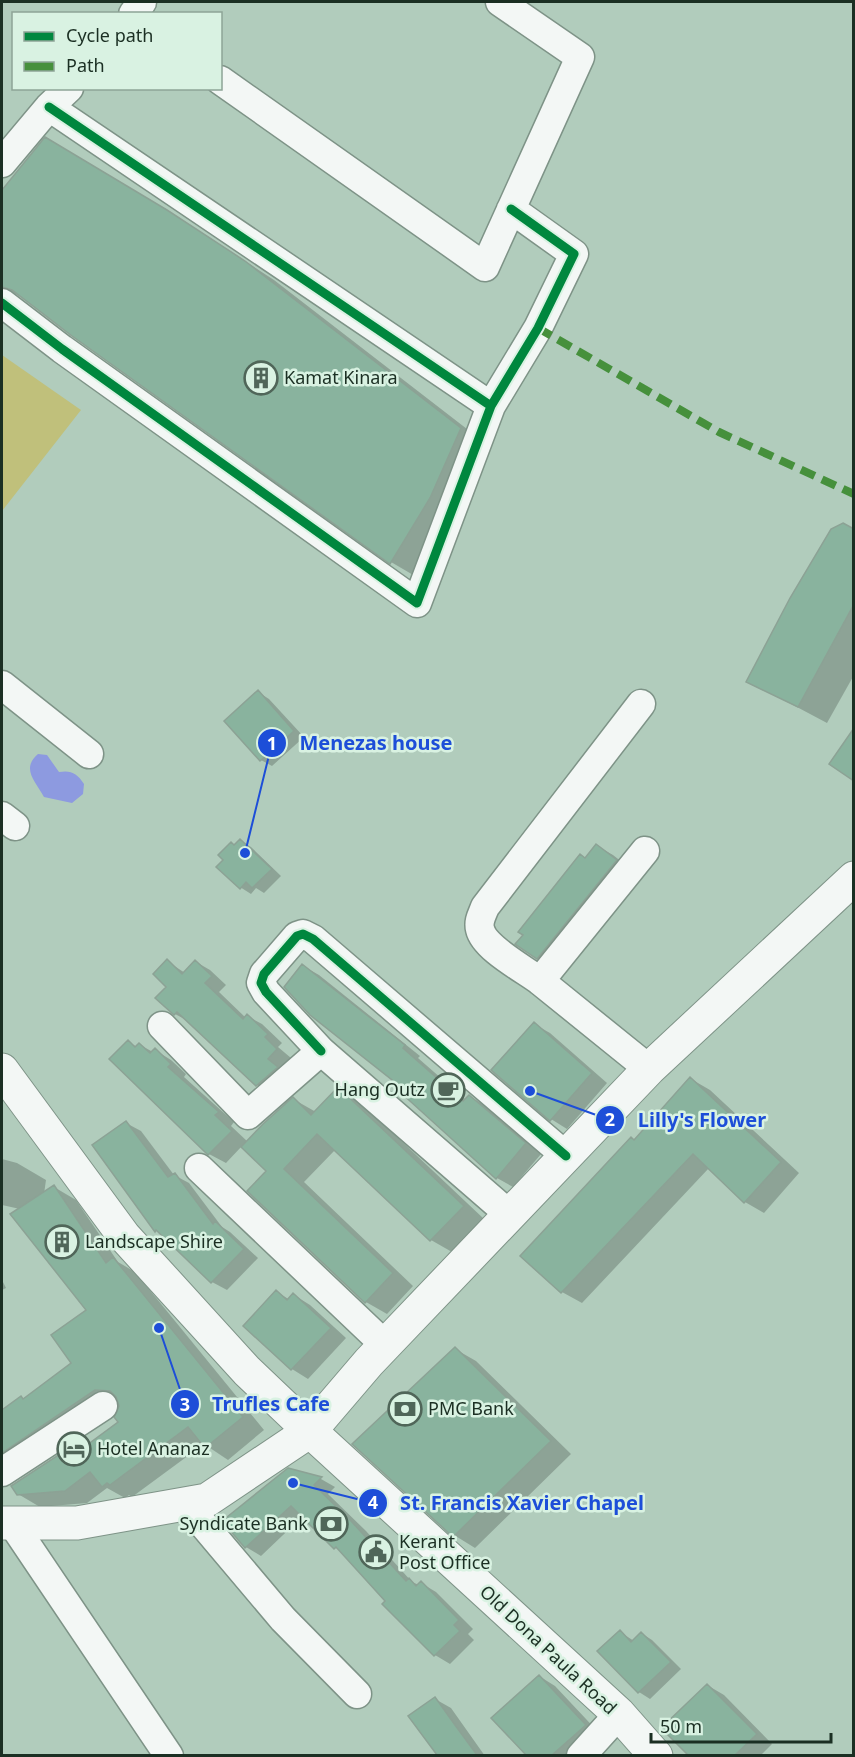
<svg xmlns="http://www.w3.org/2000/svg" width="855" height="1757" font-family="'Noto Sans',sans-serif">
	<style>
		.green { fill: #c0c07b }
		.water { fill: #8d9ae0 }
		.shadow { fill: #0003 }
		.building { fill: #89b39e; stroke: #8ca295; stroke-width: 1.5 }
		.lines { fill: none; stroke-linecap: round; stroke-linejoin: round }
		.minor-casing { stroke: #7e9387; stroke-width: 31 }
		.tertiary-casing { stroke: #7e9387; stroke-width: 35 }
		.secondary-casing { stroke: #7e9387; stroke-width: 35 }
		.minor { stroke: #f3f7f5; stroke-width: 28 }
		.tertiary { stroke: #f3f7f5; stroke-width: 33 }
		.secondary { stroke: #f3f7f5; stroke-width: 33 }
		.quiet { stroke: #46903c; stroke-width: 8; stroke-dasharray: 15 8; stroke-linecap: butt }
		.cycleway-casing { stroke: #d9f2e2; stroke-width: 13 }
		.cycleway { stroke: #00873e; stroke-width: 9 }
		.labels { text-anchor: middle; stroke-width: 5; stroke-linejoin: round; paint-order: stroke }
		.poi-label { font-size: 18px; fill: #1b2f23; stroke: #d9f2e2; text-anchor: start }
		.street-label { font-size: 18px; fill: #1b2f23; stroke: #d9f2e2 }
		.leader { fill: none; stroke: #1d4ed8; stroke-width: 2 }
		.callout-dot { fill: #1d4ed8; stroke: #d9f2e2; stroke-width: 2 }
		.mark-label { font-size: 18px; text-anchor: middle; font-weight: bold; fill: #fff }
		.callout-label { font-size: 20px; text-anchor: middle; font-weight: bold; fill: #1d4ed8; stroke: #d9f2e2; stroke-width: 5; stroke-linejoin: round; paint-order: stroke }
	</style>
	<rect width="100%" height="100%" fill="#b1ccbc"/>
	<path class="green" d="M2,355L81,410L2,511Z"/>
	<path class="water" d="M38,754L47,755L59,772C71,770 77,773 84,784L83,794L72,803L44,797C35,780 21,769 38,754Z"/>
	<path class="shadow" d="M75,156L196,229L274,280L489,446L420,579L391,562L73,335L31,303L2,286V192L14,176Z
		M854,530V675L827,723L748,681Z
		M258,692L269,699L304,737L272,766L261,760L226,721Z
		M240,840L251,847L281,876L264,893L256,888L251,894L240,887L225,859Z
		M597,846L613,855L632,870L554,967L538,958Z
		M167,961L185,973L196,962L210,970L226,985L219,992L246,1018L247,1016L262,1024L282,1043L278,1047L291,1058L282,1068L272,1093L257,1085L190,1022L175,1014L168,987Z
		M303,966L319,975L420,1056L418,1058L466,1100L469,1096L486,1106L541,1154L513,1187L497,1178L394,1080Z
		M534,1024L550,1033L607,1083L567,1129L551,1119Z
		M128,1042L137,1047L140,1045L153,1052L155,1050L171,1060L186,1074L184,1077L234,1122L231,1126L248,1142L293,1099L316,1112L338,1089L359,1101L484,1219L452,1252L431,1240L336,1149L304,1182L413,1286L387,1314L366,1302L268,1171L242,1146L226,1163L209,1154Z
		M691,1079L710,1090L799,1173L764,1213L745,1202L709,1168L582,1303L562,1292L522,1256L635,1141Z
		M126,1123L141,1131L174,1175L189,1183L222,1227L230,1232L258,1258L227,1290L212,1282L163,1235L156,1230Z
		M2,1159L17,1163L46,1180L44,1194L54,1187L76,1200L118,1262L135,1272L264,1430L228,1460L204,1444L132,1497L129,1495L125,1498L107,1488L87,1503L40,1507L18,1494L63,1454L71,1458L120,1422V1402H117L15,1470L8,1483L2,1487V1412L21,1397L24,1400L73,1363L88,1310L20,1209L2,1205Z
		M2,1280L6,1288L2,1290Z
		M277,1292L290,1300L294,1295L310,1305L346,1338L308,1379L292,1369L245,1325Z
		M455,1349L476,1361L571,1454L475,1548L454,1535Z
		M288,1470L321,1479L335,1487L328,1494L366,1531L412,1582L419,1585L421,1583L436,1592L473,1629L468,1634L474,1640L450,1664L435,1655L384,1604L387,1601L341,1551L303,1516L261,1556L246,1547L224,1521Z
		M620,1632L634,1641L641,1633L652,1640L681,1669L650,1699L639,1692L600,1651Z
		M539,1676L555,1686L601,1735L579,1756H528L494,1718Z
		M707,1685L724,1695L772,1744L760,1756H690L664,1728Z
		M435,1699L451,1708L485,1756H439L410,1716Z"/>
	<path class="building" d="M45,137L167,210L245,261L461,428L430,498L390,564L72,336L12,290L2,287V190Z
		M843,523L854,529V604L798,707L746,682L790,598L831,529Z
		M258,690L294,731L260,761L224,721Z
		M854,728V781L829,764Z
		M240,839L272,869L252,888L246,882L240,889L216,867L223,860L218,855L231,842L234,845Z
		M596,844L617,860L537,959L515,944L523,935L518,932L580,854L585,858Z
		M167,959L182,974L195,960L212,976L205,983L243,1019L247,1014L268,1034L265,1037L277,1049L268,1059L278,1067L256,1086L177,1012L174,1015L155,998L166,987L153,974Z
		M302,964L405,1045L403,1048L463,1101L469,1095L526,1143L496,1179L390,1083L392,1080L310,1015L284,987Z
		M534,1022L592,1073L550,1121L491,1070Z
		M128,1040L135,1047L139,1043L150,1053L155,1048L171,1064L168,1067L219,1112L215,1115L232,1131L208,1155L109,1059Z
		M690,1077L781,1162L744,1203L693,1154L561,1293L520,1256L631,1137L634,1140Z
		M338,1087L464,1206L430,1241L317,1134L284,1169L393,1273L365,1303L247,1191L266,1171L241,1147L263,1124L293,1097L311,1115Z
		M126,1121L168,1177L175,1173L213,1224L215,1221L244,1249L211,1283L156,1230L155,1232L92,1145Z
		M54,1185L106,1263L113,1257L243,1417L205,1448L188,1427L110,1485L107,1483L102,1487L90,1472L65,1491L17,1495L11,1486L63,1452L68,1459L118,1422L114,1417L119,1406L116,1397L110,1391L95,1390L2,1453V1410L21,1396L23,1399L71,1363L51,1335L86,1310L10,1214Z
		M276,1290L287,1300L293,1293L331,1328L291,1370L243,1326Z
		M455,1347L551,1441L453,1537L352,1444Z
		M288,1468L322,1477L314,1485L351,1521L406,1581L409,1578L416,1586L421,1581L459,1620L454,1625L460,1631L434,1656L382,1604L385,1601L336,1547L334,1549L291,1506L245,1548L222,1521Z
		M620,1630L631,1642L641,1632L671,1662L638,1693L597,1651Z
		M539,1675L586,1725L552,1755H526L491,1718Z
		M707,1684L757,1734L735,1755H688L661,1728Z
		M435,1697L455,1725L477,1755H437L408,1716Z"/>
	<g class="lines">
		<defs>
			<path id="minor" d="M133,14L142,2
				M220,80L485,267L580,57L500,2
				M49,107L491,406
				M2,163L49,107L69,88
				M2,303L62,349L417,603L491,406L538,328L574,254L511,209
				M2,685L89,754
				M2,816L15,826
				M645,851L540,981L649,1069
				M540,981C524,969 484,948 480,929C478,921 482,915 485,907L641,704
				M162,1026L248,1115L321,1051L510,1215
				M321,1051L266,992L261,983L264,974L297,936L303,934L313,939L566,1156
				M199,1168L385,1345
				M2,1472L103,1406
				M186,1504L283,1619L357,1694
				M12,1523L169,1756
				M581,1756L619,1714"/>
			<path id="tertiary" d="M2,1070L124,1236L247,1371L310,1431"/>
			<path id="secondary" d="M310,1431L619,1714L656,1756
				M2,1523H77L207,1500L310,1431L369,1362L649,1069L854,878"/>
		</defs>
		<use href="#minor" class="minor-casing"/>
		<use href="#tertiary" class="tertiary-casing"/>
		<use href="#secondary" class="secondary-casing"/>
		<use href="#minor" class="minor"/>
		<use href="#tertiary" class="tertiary"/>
		<use href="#secondary" class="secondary"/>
		<path class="quiet" d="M538,328L719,432L854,494"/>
		<defs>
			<path id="cycleway" d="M49,107L491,406
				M2,303L62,349L417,603L491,406L538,328L574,254L511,209
				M321,1051L266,992L261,983L264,974L297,936L303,934L313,939L566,1156"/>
		</defs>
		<use href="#cycleway" class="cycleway-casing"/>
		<use href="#cycleway" class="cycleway"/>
	</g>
	<defs>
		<symbol id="building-ring" viewBox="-11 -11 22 22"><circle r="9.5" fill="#d9f2e2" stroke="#506659" stroke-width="1.5"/><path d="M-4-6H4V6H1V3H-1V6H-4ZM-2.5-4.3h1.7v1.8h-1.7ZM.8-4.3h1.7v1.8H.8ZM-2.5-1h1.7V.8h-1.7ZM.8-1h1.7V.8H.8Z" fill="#506659"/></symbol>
		<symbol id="cafe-ring" viewBox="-11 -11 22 22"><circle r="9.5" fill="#d9f2e2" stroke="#506659" stroke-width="1.5"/><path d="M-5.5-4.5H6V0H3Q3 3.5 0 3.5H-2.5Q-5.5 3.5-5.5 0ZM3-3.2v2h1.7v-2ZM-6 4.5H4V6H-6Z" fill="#506659"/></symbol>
		<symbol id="bank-ring" viewBox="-11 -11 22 22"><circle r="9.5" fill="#d9f2e2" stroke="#506659" stroke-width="1.5"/><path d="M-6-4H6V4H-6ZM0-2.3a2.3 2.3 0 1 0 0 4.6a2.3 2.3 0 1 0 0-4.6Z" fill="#506659"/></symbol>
		<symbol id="hotel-ring" viewBox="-11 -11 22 22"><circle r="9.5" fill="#d9f2e2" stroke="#506659" stroke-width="1.5"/><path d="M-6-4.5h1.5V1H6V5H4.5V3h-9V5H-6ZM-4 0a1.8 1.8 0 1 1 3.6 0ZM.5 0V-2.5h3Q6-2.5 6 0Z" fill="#506659"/></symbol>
		<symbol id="civic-ring" viewBox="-11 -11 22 22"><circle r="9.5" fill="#d9f2e2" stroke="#506659" stroke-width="1.5"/><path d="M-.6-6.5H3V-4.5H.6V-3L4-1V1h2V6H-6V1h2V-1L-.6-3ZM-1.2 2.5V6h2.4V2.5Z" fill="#506659"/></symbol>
	</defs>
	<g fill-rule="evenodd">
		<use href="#building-ring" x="242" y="359" width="38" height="38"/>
		<use href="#cafe-ring" x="429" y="1071" width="38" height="38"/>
		<use href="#building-ring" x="43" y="1223" width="38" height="38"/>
		<use href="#bank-ring" x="386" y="1390" width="38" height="38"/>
		<use href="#hotel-ring" x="55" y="1430" width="38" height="38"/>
		<use href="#bank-ring" x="312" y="1505" width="38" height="38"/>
		<use href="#civic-ring" x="357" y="1533" width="38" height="38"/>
	</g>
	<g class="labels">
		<g class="poi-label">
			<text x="284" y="384">Kamat Kinara</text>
			<text x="425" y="1096" text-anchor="end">Hang Outz</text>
			<text x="85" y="1248">Landscape Shire</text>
			<text x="428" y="1415">PMC Bank</text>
			<text x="97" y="1455">Hotel Ananaz</text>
			<text x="308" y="1530" text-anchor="end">Syndicate Bank</text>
			<text x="399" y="1548">Kerant<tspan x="399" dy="21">Post Office</tspan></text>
		</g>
		<g class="street-label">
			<text transform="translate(548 1650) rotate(43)" y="6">Old Dona Paula Road</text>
		</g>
	</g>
	<path class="leader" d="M245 853L272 743M530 1091L610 1120M159 1328L185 1404M293 1483L373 1503"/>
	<g class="callout-dot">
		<circle cx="245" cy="853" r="6"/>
		<circle cx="530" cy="1091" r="6"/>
		<circle cx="159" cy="1328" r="6"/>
		<circle cx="293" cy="1483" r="6"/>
		<circle cx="272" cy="743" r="15"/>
		<circle cx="610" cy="1120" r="15"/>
		<circle cx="185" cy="1404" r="15"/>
		<circle cx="373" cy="1503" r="15"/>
	</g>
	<g class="mark-label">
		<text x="272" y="750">1</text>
		<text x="610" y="1126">2</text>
		<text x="185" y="1411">3</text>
		<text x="373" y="1509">4</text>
	</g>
	<g class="callout-label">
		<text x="376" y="750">Menezas house</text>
		<text x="702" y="1127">Lilly's Flower</text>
		<text x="271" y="1411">Trufles Cafe</text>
		<text x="522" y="1510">St. Francis Xavier Chapel</text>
	</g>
	<rect width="855" height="1757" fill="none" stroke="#1b2f23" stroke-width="6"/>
	<rect x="12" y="12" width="210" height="78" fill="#d9f2e2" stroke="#8da496" stroke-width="1.5"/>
	<rect x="24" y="32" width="30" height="9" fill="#00873e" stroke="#8da496" stroke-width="1.5"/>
	<text x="66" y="42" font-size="18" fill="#1b2f23">Cycle path</text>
	<rect x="24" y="62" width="30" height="9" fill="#46903c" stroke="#8da496" stroke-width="1.5"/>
	<text x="66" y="72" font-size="18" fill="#1b2f23">Path</text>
	<path d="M651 1733v9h180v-9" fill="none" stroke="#1b2f23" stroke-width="3"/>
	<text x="660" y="1733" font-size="18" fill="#1b2f23" stroke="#d9f2e2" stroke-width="4.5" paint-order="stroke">50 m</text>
</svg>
